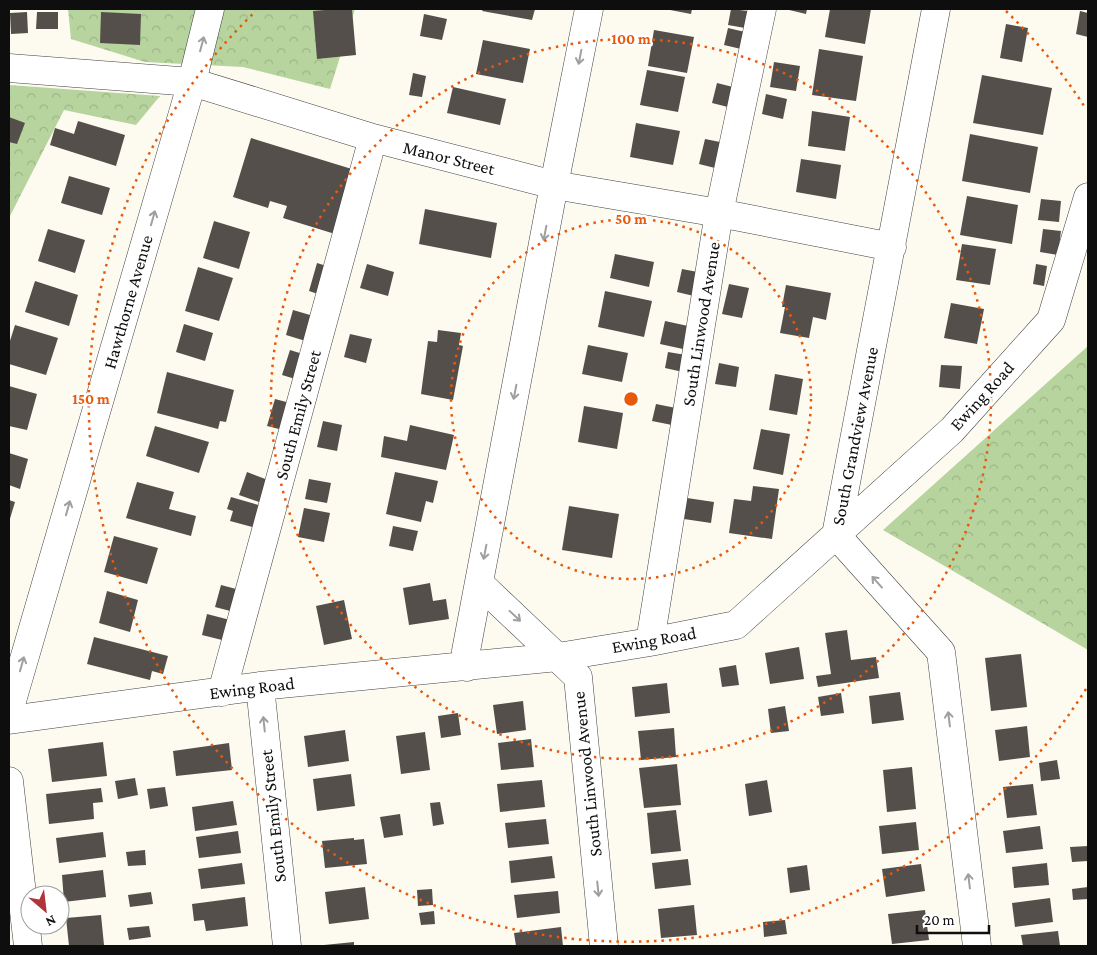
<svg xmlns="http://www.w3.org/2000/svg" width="1097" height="955" font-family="'Crimson Pro',serif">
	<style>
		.forest { fill: url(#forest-crowns) }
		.building { fill: #554f4b }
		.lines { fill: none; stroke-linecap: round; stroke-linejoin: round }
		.minor-casing { stroke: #414141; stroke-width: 29 }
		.minor { stroke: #fff; stroke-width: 28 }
		.oneway { stroke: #9f9f9f }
		.ring { fill: none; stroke: #e8590c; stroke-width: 2.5; stroke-dasharray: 2.5 5 }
		.labels { text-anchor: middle; stroke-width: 5; stroke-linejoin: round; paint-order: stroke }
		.street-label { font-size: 18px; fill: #0e0e0e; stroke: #fff }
		.centre { fill: #e8590c; stroke: #fff; stroke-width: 2.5 }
		.ring-label { font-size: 15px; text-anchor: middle; font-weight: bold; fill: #e8590c; stroke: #fff; stroke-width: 5; stroke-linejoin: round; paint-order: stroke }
	</style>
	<defs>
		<pattern id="forest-crowns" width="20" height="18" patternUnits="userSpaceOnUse" patternTransform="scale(1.25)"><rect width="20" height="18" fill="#b7d49e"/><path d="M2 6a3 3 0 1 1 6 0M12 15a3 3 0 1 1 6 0" fill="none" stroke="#9cb587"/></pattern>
	</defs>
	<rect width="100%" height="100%" fill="#fdfbf0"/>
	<path class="forest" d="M68,9H355L330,89L243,67L145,62L71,39Z
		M9,85L160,96L136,125L64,110L9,218Z
		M1088,346V650L883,530Z"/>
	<path class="building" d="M336,9H352L356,55L317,59L313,11Z
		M483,9H535L532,20L482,11Z
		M665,9H692L691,14Z
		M731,9L748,11L745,28L728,25Z
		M785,9H807L806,14Z
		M830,9H871L865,44L825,37Z
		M1080,11L1088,13V37L1076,34Z
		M27,12L28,33L11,34L10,13Z
		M37,12H58V29H36Z
		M101,12L141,14L140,45L100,43Z
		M424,14L447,19L442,40L420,36Z
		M1006,24L1028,28L1022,62L1000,58Z
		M728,28L745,32L741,49L724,45Z
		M654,30L694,37L687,73L648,66Z
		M483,40L530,49L523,83L476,74Z
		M819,49L863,56L856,101L812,95Z
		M774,62L800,66L796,91L770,87Z
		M647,70L685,77L678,112L640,105Z
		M413,73L426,76L422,97L409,95Z
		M982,75L1052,88L1043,135L973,123Z
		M717,83L733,87L728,107L712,103Z
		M453,87L506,99L500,125L447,113Z
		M766,94L787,99L783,119L762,114Z
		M812,111L850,117L845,151L808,146Z
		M9,117L25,123L17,144L9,142Z
		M78,121L125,135L116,166L50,145L55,128L74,134Z
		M636,123L680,131L673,165L630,157Z
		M970,134L1038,147L1030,193L962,181Z
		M251,138L355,170L335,234L283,218L287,206L270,201L268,208L233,197Z
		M705,139L725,143L719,169L699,164Z
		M801,159L841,165L836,199L796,192Z
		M69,176L110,188L102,215L61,203Z
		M967,196L1018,205L1012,244L960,235Z
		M1041,199L1061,201L1059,222L1038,220Z
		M425,209L497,223L491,258L419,244Z
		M214,221L250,232L239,269L203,258Z
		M48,229L85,240L75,273L38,261Z
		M1043,229L1061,231L1058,255L1040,252Z
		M962,244L996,249L990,285L956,280Z
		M615,254L654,262L649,287L610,278Z
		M317,263L336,269L327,297L309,291Z
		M367,264L394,272L388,296L360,288Z
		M1036,264L1047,266L1044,286L1033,284Z
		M198,267L233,278L219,321L185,311Z
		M682,269L703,273L698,297L677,292Z
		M35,281L78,295L69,326L25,312Z
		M729,284L749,288L742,318L722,314Z
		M786,285L831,293L826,320L813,317L809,338L780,333L785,307H782Z
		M605,291L652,301L644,337L598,327Z
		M951,303L984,309L977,344L944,338Z
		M293,310L317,317L309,342L286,335Z
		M665,321L688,326L683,349L660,344Z
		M184,324L213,333L205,361L176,352Z
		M15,325L58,338L46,375L9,364V344Z
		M438,330L461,333L459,345L463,346L453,400L421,394L428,341L437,342Z
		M350,334L372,339L366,363L344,357Z
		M588,345L628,353L622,382L582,374Z
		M290,350L309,356L302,381L282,375Z
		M668,352L686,355L683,372L665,368Z
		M719,363L739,367L736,387L715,384Z
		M941,365L962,366L960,389L939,387Z
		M167,372L234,390L226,422L220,421L218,429L157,413Z
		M775,374L803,379L797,415L769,410Z
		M9,386L37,394L27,430L9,426Z
		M275,399L294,404L287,431L267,426Z
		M656,404L676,408L672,425L652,421Z
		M584,406L623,413L617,449L578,442Z
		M323,421L342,425L337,451L317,447Z
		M410,425L454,435L446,470L381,457L384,436L407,441Z
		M155,426L209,442L199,473L146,456Z
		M761,429L790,434L783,475L753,469Z
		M9,453L28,459L20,489L9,485Z
		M247,472L268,480L259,502L239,495Z
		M395,472L438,481L433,503L426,501L421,522L386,514Z
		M309,479L331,483L327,503L305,499Z
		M137,482L174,492L169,509L196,516L191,536L126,518Z
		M753,486L779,489L772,539L729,533L734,499L751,501Z
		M231,497L262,506L256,528L230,521L233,511L227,509Z
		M687,498L714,502L711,523L684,519Z
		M9,500L15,502L9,522Z
		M569,506L619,514L612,558L562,550Z
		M304,508L330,513L324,542L298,537Z
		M393,526L418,531L413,551L389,546Z
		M114,536L158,548L147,584L104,572Z
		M430,583L433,601L446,599L449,619L409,625L403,588Z
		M221,585L240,590L234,612L215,607Z
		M107,591L138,600L130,632L99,623Z
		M344,600L352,639L324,645L316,606Z
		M207,614L230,620L226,641L202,635Z
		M847,630L851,660L876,657L879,678L818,687L816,676L831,674L825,633Z
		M94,637L168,656L163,674L152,671L150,680L87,664Z
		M799,647L804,679L770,684L765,653Z
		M1021,654L1027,707L991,711L985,658Z
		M736,665L739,685L722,687L719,668Z
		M667,683L670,713L635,717L632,687Z
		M900,692L904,720L872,724L869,696Z
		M841,693L844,713L821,716L818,697Z
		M523,701L526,730L497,734L493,705Z
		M785,706L789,731L771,733L768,709Z
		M458,713L461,735L441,738L438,716Z
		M1027,726L1030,757L999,761L995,730Z
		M674,728L676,757L641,760L638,731Z
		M345,730L349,761L308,767L304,736Z
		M425,732L430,770L401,774L396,736Z
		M531,739L534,767L501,770L498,743Z
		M103,742L107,776L52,782L48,749Z
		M229,743L232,770L176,776L173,751Z
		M1057,760L1060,779L1041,781L1039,763Z
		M677,764L681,805L644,808L639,768Z
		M912,767L916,809L887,812L883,770Z
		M351,774L355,806L317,811L313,779Z
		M135,778L138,795L118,799L115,781Z
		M542,780L545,807L500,812L497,784Z
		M767,780L772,812L749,816L745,784Z
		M1033,784L1037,815L1007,818L1003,787Z
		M165,787L168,806L150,809L147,789Z
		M101,788L103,802L93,803L94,819L49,824L46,794Z
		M233,801L237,825L195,831L192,807Z
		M440,802L444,824L433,826L430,803Z
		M676,810L681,851L651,854L647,813Z
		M400,814L403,835L384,838L380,817Z
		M546,819L549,844L508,848L505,823Z
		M916,822L919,850L882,854L879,826Z
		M1040,826L1043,849L1006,853L1003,831Z
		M238,831L241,853L199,858L196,837Z
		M103,832L106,857L59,863L56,838Z
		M354,838V840L364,839L367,864L325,868L322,841Z
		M1088,846V861L1072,862L1070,847Z
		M145,850L146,865L128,866L126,852Z
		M552,856L555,878L511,883L509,861Z
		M688,859L691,885L655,889L652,863Z
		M242,863L245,884L201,889L198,869Z
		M1047,863L1049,885L1014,888L1012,867Z
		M921,864L925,891L886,897L882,869Z
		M807,865L810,890L790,893L787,868Z
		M103,870L106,897L64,902L62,875Z
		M365,887L369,919L329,924L325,892Z
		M1088,887V899L1073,900L1072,889Z
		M432,889L433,905L418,906L417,890Z
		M558,891L560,913L517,918L514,895Z
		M151,892L153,904L130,907L128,895Z
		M245,897L248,926L206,931L204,920L194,921L192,904Z
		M1050,898L1053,922L1015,927L1012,903Z
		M694,905L697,935L661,938L658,909Z
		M925,910L929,940L892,944L888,914Z
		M434,911L435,924L421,925L419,913Z
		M101,915L104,945L69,946L66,918Z
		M785,920L787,934L764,937L763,922Z
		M149,926L151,937L129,940L127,928Z
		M561,927L563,946H516L514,933Z
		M1058,931L1060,946H1023L1021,935Z
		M354,942V946H324V945Z"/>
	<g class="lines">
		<defs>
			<path id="minor" d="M9,68L192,82L373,138L554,185L719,213L892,247
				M836,535L936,9
				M836,535L941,652L977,946
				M479,583L578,677L604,946
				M650,642L719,213L762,9
				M467,667L466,651L554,185L589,9
				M260,686L287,946
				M222,692L373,138
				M9,711L192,82L210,9
				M9,720L260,686L558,657L650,642L736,625L952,430L1051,320L1088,197
				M9,781L28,946"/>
		</defs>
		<use href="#minor" class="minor-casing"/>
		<use href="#minor" class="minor"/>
	</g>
	<defs><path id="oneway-shaft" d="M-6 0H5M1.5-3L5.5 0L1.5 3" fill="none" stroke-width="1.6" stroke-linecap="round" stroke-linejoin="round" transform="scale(1.25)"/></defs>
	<g class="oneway">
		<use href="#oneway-shaft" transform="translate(202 44) rotate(-75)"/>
		<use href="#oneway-shaft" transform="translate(580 57) rotate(101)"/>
		<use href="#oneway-shaft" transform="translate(153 218) rotate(-74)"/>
		<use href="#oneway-shaft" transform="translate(545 233) rotate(101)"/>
		<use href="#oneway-shaft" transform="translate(515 392) rotate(101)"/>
		<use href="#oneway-shaft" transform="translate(68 508) rotate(-74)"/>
		<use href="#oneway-shaft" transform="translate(485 552) rotate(101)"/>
		<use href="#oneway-shaft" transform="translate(877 582) rotate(-132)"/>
		<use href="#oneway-shaft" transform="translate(515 616) rotate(43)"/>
		<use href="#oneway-shaft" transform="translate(22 664) rotate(-74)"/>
		<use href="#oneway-shaft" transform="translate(949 719) rotate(-97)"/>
		<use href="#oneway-shaft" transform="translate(264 724) rotate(-96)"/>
		<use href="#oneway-shaft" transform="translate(969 881) rotate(-97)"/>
		<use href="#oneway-shaft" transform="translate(598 889) rotate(84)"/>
	</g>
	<g class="ring">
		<circle cx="631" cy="399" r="180"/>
		<circle cx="631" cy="399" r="360"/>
		<path d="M1086 689A540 540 0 1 1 256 11M1006 11A540 540 0 0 1 1086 109"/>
	</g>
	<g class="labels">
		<g class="street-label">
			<text transform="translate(449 158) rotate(14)" y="6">Manor Street</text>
			<text transform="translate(128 302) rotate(-74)" y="6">Hawthorne Avenue</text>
			<text transform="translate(701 324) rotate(-81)" y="6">South Linwood Avenue</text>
			<text transform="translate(982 396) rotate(-48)" y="6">Ewing Road</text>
			<text transform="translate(298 415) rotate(-75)" y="6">South Emily Street</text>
			<text transform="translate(855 436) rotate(-79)" y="6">South Grandview Avenue</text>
			<text transform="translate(654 640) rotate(-10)" y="6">Ewing Road</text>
			<text transform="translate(252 688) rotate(-7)" y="6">Ewing Road</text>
			<text transform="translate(587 774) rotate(-96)" y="6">South Linwood Avenue</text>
			<text transform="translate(273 816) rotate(-96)" y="6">South Emily Street</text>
		</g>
	</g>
	<circle cx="631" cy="399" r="8" class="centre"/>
	<g class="ring-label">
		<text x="631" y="44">100 m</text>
		<text x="631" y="224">50 m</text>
		<text x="91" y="404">150 m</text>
	</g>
	<rect width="1097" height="955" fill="none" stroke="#0e0e0e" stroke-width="20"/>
	<g transform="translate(45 910) rotate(152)"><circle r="24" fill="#ffffff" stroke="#9f9f9f"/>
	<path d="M0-4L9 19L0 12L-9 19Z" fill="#af343b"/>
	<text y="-8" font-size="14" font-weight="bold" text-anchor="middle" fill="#0e0e0e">N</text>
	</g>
	<path d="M917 925v8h72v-8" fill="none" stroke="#0e0e0e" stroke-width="2.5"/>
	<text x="924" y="925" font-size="15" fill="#0e0e0e" stroke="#ffffff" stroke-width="4" paint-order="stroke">20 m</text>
</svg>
